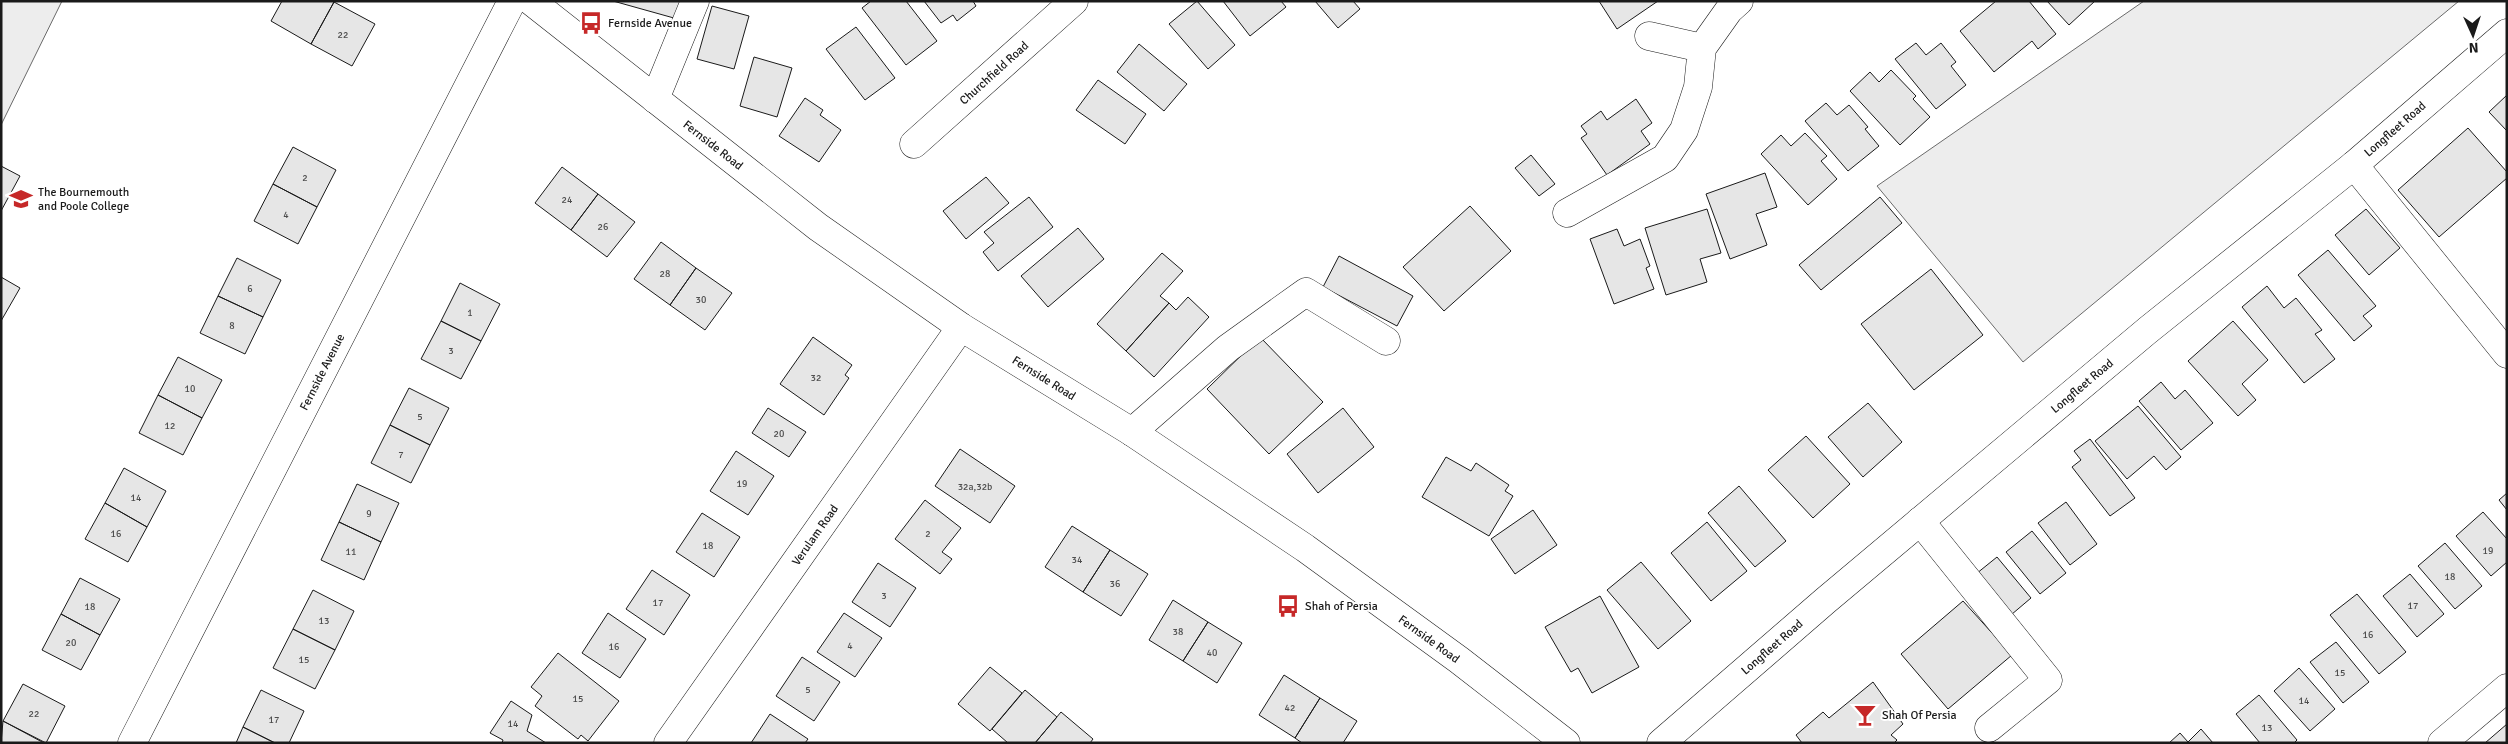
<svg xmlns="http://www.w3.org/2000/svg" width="2508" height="744" font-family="Signika,sans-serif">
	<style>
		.built { fill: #ededed; stroke: #6a6a6a }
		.building { fill: #e6e6e6; stroke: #1a1a1a }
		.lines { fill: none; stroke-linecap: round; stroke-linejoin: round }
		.minor-casing { stroke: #1a1a1a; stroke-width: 29 }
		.major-casing { stroke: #1a1a1a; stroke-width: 29 }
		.highway-casing { stroke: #1a1a1a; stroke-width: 29 }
		.minor { stroke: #fff; stroke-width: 28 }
		.major { stroke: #fff; stroke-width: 28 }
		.highway { stroke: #fff; stroke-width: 28 }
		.labels { text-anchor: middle; stroke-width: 4; stroke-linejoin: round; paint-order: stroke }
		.number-label { font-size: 10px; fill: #4d4d4d }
		.poi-label { font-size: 12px; fill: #1a1a1a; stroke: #fff; text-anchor: start }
		.street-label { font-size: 12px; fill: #1a1a1a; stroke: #fff }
	</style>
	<rect width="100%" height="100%" fill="#fff"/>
	<path class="built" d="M1,1H62L1,125Z
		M2144,1H2459L2023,362L1877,186Z"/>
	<path class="building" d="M282,1H332L334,2L311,44L271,21Z
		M613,1H686L681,20Z
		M871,1H906L937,41L906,65L862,8Z
		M924,1H973L976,6L957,21L953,15L941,23Z
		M1197,1L1235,45L1208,69L1169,24Z
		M1223,1H1281L1286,7L1250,36Z
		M1315,1H1353L1360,9L1338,28Z
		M1599,1H1658L1617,29Z
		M1996,1H2029L2056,34L2038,49L2032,41L1994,72L1960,31Z
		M2047,1H2095L2069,25Z
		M334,2L375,24L352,66L311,44Z
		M712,6L749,16L734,69L697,59Z
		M856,27L895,78L865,100L826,49Z
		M1916,43L1926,55L1941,43L1956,62L1951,66L1966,85L1936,109L1895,59Z
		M1139,44L1187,84L1164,111L1117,72Z
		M754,57L792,68L777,117L740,106Z
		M1891,70L1916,96L1913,99L1930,117L1900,145L1850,91L1870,72L1879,82Z
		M1098,80L1146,114L1125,144L1076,110Z
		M2507,95V131L2489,112Z
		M805,98L823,110L820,115L841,130L819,162L779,136Z
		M1636,99L1652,123L1641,131L1650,144L1607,175L1581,138L1587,134L1581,126L1601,111L1607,120Z
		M1826,103L1837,115L1849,105L1868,127L1865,129L1879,146L1848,171L1805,121Z
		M2468,128L2507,172V178L2439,237L2398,190Z
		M1805,133L1827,156L1821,161L1837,179L1808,205L1761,154L1781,135L1791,146Z
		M293,147L336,170L317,207L273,184Z
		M1531,155L1555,184L1539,196L1515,168Z
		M1,166L20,176L1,211Z
		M562,167L598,194L571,230L535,203Z
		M1765,173L1777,207L1756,214L1767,245L1730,259L1706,194Z
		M986,177L1009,203L966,239L943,211Z
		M273,184L317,207L298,244L254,221Z
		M598,194L635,222L607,257L571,230Z
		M1029,197L1053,227L998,271L983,252L994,243L984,232Z
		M1880,197L1902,223L1821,290L1799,265Z
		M1470,206L1511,251L1444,311L1403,267Z
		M1707,209L1721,253L1700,259L1707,282L1666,295L1645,228Z
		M2366,209L2400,248L2369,275L2335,235Z
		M1078,228L1104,259L1048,307L1021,276Z
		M1617,229L1624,246L1640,239L1650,266L1646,268L1654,289L1614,304L1590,239Z
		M661,242L696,268L670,305L634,279Z
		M2328,250L2376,306L2363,316L2372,326L2354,341L2298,275Z
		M1162,253L1183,271L1160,296L1169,303L1126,351L1097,324Z
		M1339,256L1413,296L1397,326L1323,287Z
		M237,258L281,280L263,317L218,296Z
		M696,268L732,293L705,330L670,305Z
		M1931,269L1983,335L1914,390L1861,324Z
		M1,277L20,288L1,321Z
		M460,283L500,304L481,341L441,321Z
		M2267,286L2284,308L2296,298L2322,330L2315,334L2335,359L2304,383L2242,307Z
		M218,296L263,317L245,354L200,333Z
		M1188,297L1209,317L1154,377L1126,351L1169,303L1176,310Z
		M441,321L481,341L461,379L421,359Z
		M2233,321L2268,360L2242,384L2256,400L2238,416L2188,361Z
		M813,337L852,365L845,375L849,378L824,415L780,384Z
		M1260,337L1323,402L1269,454L1207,389Z
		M178,357L222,380L202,418L158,395Z
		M2161,382L2175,399L2185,390L2213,423L2181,450L2139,401Z
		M409,388L449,408L430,445L390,425Z
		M158,395L202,418L183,455L139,433Z
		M1868,403L1902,442L1863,477L1828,437Z
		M2138,406L2181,457L2166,470L2154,456L2127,479L2095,441Z
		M768,408L806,432L789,457L752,433Z
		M1343,408L1374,447L1318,493L1287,454Z
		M390,425L430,445L411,483L371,463Z
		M1806,436L1850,484L1813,518L1768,470Z
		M2090,439L2135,498L2110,516L2072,467L2081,460L2074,451Z
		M960,449L1015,486L990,523L935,486Z
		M736,451L774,476L748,515L710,491Z
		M1446,457L1471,471L1476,463L1509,485L1505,491L1513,496L1489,536L1422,497Z
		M124,468L166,491L147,527L105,503Z
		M357,484L399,503L381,542L339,522Z
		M1739,486L1786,541L1755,567L1708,513Z
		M2507,493V510L2499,500Z
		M925,500L961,528L942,552L952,559L940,574L895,539Z
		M2066,502L2097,544L2070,565L2038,523Z
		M105,503L147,527L128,562L85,539Z
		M1533,510L1557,545L1515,574L1491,539Z
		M2483,512L2507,539V562L2491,576L2456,536Z
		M702,513L740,537L714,577L676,552Z
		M339,522L381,542L364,580L321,560Z
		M1707,522L1747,571L1711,601L1671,553Z
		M1072,526L1110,550L1083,592L1045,567Z
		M2032,531L2066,573L2040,594L2006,552Z
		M2445,543L2482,586L2455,609L2418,566Z
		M1110,550L1148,574L1121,616L1083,592Z
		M1997,557L2031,598L2005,620L1971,578Z
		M1641,562L1691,621L1658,649L1607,590Z
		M878,563L916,588L890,627L852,602Z
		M652,570L690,595L664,635L626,609Z
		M2410,574L2444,614L2417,637L2383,596Z
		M80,578L120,599L100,635L61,614Z
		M313,590L354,611L335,650L293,629Z
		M2357,594L2406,652L2379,674L2330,615Z
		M1600,596L1639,667L1592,693L1578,668L1571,672L1545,627Z
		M1173,600L1208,622L1183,661L1149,640Z
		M1963,601L2012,655L1948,709L1901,654Z
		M608,613L646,639L620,678L582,653Z
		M844,613L882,638L855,677L817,652Z
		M61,614L100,635L81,670L42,650Z
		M1208,622L1242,643L1217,683L1183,661Z
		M293,629L335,650L315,689L273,668Z
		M2336,642L2369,682L2343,703L2310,662Z
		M558,653L619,701L588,741L581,735L578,739L535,706L542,696L531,687Z
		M802,657L840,682L814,721L776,696Z
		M990,667L1022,693L990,731L958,704Z
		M2299,668L2335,709L2310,731L2274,691Z
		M1284,675L1320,698L1295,738L1259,715Z
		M1873,682L1903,724L1891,735L1897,740L1894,743H1802L1796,735L1823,712L1829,718Z
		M23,684L65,706L46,743L3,721Z
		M261,690L304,711L289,743H275L243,727Z
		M1025,690L1057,717L1035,743H1008L992,729Z
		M2259,695L2297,740L2294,743H2260L2236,714Z
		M1320,698L1357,721L1343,743H1302L1295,738Z
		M511,701L532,715L527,731L546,743H502L503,740L490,733Z
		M1061,712L1093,739L1090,743H1035Z
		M770,714L808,739L805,743H751Z
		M3,721L44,743H1Z
		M2507,724V743H2485Z
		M243,727L275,743H236Z
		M2201,729L2213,743H2169L2180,733L2188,742Z"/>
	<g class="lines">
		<defs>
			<path id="minor" d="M1649,36L1702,48
				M655,99L695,1
				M914,144L1074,1
				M2354,165L2507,354
				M1567,213L1665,158L1684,130L1698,87L1702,48L1729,10L1739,1
				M1132,432L1228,348L1306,292L1386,341
				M1920,521L2048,680L1989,728
				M132,743L512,1
				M668,743L961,327
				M2442,743L2507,688"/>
			<path id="major" d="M1661,743L1825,601L2148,330L2354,165L2507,33"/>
			<path id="highway" d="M531,1L818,227L961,327L1132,432L1305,548L1459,660L1566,743"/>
		</defs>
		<use href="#minor" class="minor-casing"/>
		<use href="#major" class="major-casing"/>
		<use href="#highway" class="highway-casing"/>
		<use href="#minor" class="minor"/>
		<use href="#major" class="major"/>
		<use href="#highway" class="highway"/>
	</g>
	<defs>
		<symbol id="bus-bare" viewBox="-9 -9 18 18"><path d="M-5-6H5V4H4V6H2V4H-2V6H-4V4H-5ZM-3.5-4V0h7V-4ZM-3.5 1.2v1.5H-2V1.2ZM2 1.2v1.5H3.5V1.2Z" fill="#c62828" stroke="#fff" stroke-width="2.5" paint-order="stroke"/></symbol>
		<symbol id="university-bare" viewBox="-9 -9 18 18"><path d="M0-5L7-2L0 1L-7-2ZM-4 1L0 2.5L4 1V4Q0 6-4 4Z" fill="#c62828" stroke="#fff" stroke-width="2.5" paint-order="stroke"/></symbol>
		<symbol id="bar-bare" viewBox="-9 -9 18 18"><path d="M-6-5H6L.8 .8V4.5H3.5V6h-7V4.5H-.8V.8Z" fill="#c62828" stroke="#fff" stroke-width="2.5" paint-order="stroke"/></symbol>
	</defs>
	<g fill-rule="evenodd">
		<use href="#bus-bare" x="575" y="7" width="32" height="32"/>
		<use href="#university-bare" x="5" y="183" width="32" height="32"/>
		<use href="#bus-bare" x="1272" y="590" width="32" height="32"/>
		<use href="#bar-bare" x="1849" y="699" width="32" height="32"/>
	</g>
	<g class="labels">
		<g class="number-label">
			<text x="343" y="38">22</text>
			<text x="305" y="181">2</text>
			<text x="567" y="203">24</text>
			<text x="286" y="218">4</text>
			<text x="603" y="230">26</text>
			<text x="665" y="277">28</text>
			<text x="250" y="292">6</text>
			<text x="701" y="303">30</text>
			<text x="470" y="316">1</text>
			<text x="232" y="329">8</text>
			<text x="451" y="354">3</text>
			<text x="816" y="381">32</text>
			<text x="190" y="392">10</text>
			<text x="420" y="420">5</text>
			<text x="170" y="429">12</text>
			<text x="779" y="437">20</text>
			<text x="401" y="458">7</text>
			<text x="742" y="487">19</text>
			<text x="975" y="490">32a,32b</text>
			<text x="136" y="501">14</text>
			<text x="369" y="517">9</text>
			<text x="116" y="537">16</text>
			<text x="928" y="537">2</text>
			<text x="708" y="549">18</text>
			<text x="2488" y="554">19</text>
			<text x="351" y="555">11</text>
			<text x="1077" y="563">34</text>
			<text x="2450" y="580">18</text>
			<text x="1115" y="587">36</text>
			<text x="884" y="599">3</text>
			<text x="658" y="606">17</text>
			<text x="2413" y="609">17</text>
			<text x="90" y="610">18</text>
			<text x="324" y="624">13</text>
			<text x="1178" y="635">38</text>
			<text x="2368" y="638">16</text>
			<text x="71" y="646">20</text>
			<text x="850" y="649">4</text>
			<text x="614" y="650">16</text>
			<text x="1212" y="656">40</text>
			<text x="304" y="663">15</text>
			<text x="2340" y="676">15</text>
			<text x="808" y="693">5</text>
			<text x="578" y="702">15</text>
			<text x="2304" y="704">14</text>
			<text x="1290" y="711">42</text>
			<text x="34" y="717">22</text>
			<text x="274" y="723">17</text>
			<text x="513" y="727">14</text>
			<text x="2267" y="731">13</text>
		</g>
		<g class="poi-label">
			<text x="608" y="27">Fernside Avenue</text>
			<text x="38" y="196">The Bournemouth<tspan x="38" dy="14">and Poole College</tspan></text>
			<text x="1305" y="610">Shah of Persia</text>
			<text x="1882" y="719">Shah Of Persia</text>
		</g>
		<g class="street-label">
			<text transform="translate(994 73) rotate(-42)" y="4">Churchfield Road</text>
			<text transform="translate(2395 129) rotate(-41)" y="4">Longfleet Road</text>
			<text transform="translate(713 145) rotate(38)" y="4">Fernside Road</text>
			<text transform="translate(322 372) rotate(-63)" y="4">Fernside Avenue</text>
			<text transform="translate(1044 378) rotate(32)" y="4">Fernside Road</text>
			<text transform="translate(2082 386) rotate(-40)" y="4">Longfleet Road</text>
			<text transform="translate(815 535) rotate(-55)" y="4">Verulam Road</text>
			<text transform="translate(1429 639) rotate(36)" y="4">Fernside Road</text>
			<text transform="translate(1772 647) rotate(-41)" y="4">Longfleet Road</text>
		</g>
	</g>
	<rect width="2508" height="744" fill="none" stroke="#1a1a1a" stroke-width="5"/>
	<g transform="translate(2473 35) rotate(177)" stroke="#ffffff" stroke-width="4" paint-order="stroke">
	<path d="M0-4L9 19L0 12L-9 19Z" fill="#1a1a1a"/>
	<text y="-8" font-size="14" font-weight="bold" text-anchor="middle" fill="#1a1a1a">N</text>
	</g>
</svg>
